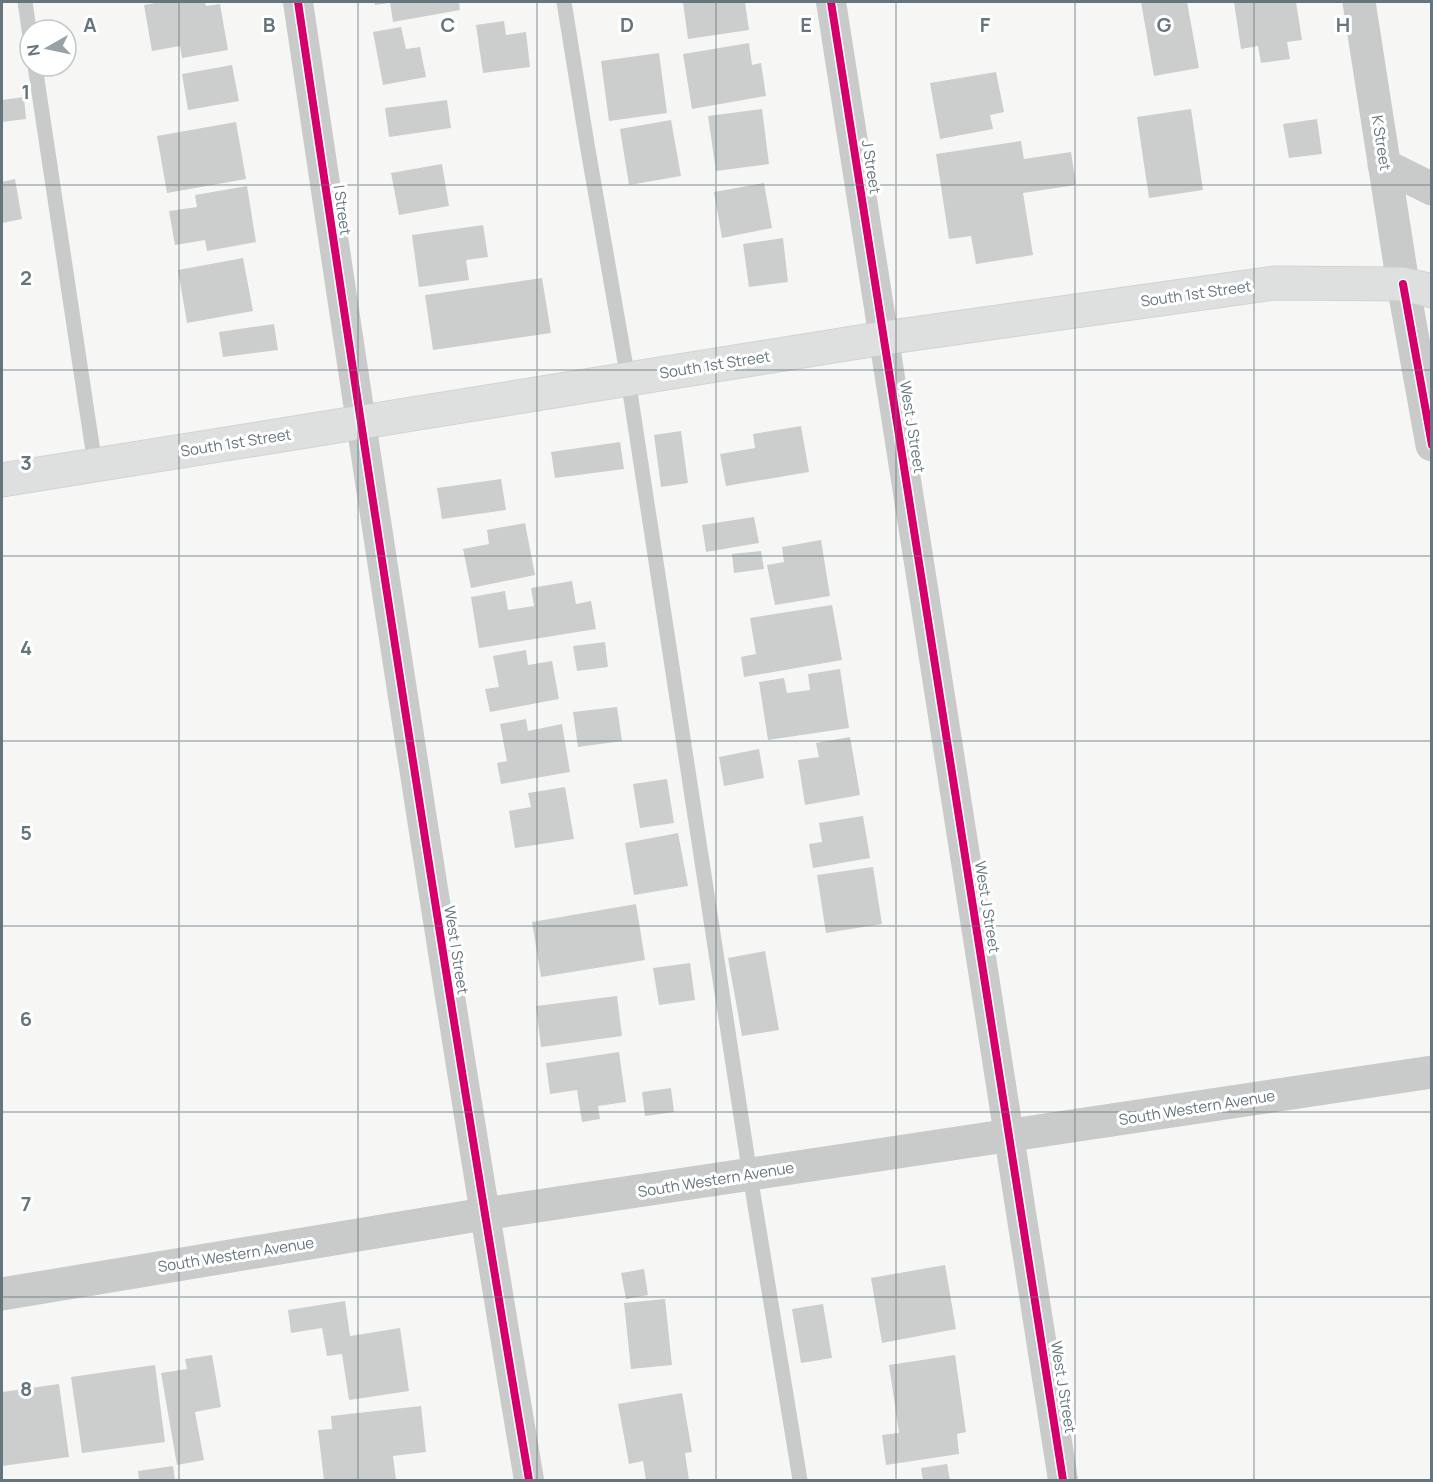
<svg xmlns="http://www.w3.org/2000/svg" width="1433" height="1482" font-family="Manrope,sans-serif">
	<style>
		.building { fill: #cccece }
		.lines { fill: none; stroke-linecap: round; stroke-linejoin: round }
		.trunk-casing { stroke: #d2d3d3; stroke-width: 35 }
		.service { stroke: #c9caca; stroke-width: 15 }
		.minor { stroke: #c9caca; stroke-width: 30 }
		.tertiary { stroke: #c9caca; stroke-width: 33 }
		.trunk { stroke: #dedfdf; stroke-width: 33 }
		.cycleway-casing { stroke: #fff; stroke-width: 11 }
		.cycleway { stroke: #d6006c; stroke-width: 8 }
		.grid { fill: none; stroke: #64757d; stroke-width: 1.5; stroke-opacity: 0.55 }
		.labels { text-anchor: middle; stroke-width: 6; stroke-linejoin: round; paint-order: stroke }
		.street-label { font-size: 15px; fill: #64757d; stroke: #fff }
		.grid-label { font-size: 20px; text-anchor: middle; font-weight: bold; fill: #64757d; stroke: #fff; stroke-width: 6; stroke-linejoin: round; paint-order: stroke }
	</style>
	<rect width="100%" height="100%" fill="#f6f6f5"/>
	<path class="building" d="M161,2H205L206,6L220,4L228,50L182,58L180,46L152,51L144,5Z
		M374,2H389V3L375,5Z
		M390,2H459L460,10L393,22Z
		M683,2H745L749,30L688,39Z
		M1141,2H1187L1199,68L1154,76Z
		M1234,2H1296L1302,40L1287,42L1290,59L1261,63L1258,46L1241,49Z
		M504,21L506,35L526,32L530,67L483,73L476,25Z
		M401,27L406,49L420,47L426,77L383,85L373,32Z
		M749,43L752,65L761,63L766,96L692,109L683,54Z
		M659,53L667,113L609,121L601,61Z
		M232,65L239,101L188,110L182,74Z
		M996,72L1004,112L990,115L993,129L940,139L930,83Z
		M24,97L26,119L2,122V100Z
		M447,100L451,128L389,137L385,108Z
		M762,109L769,164L716,171L708,116Z
		M1191,109L1203,190L1149,198L1137,117Z
		M1317,119L1322,154L1289,158L1283,124Z
		M671,120L681,176L629,185L620,129Z
		M236,122L246,179L167,193L157,136Z
		M1021,141L1024,159L1071,152L1076,185L1023,193L1033,255L976,264L971,236L949,239L936,154Z
		M442,164L449,206L399,215L391,173Z
		M15,179L22,219L2,223V182Z
		M764,183L772,228L722,238L714,192Z
		M247,186L256,242L207,251L205,240L175,245L169,211L197,207L195,195Z
		M483,225L488,257L466,260L469,280L419,287L412,235Z
		M783,238L788,282L749,287L743,244Z
		M243,258L253,311L187,323L178,270Z
		M542,278L551,333L433,350L425,295Z
		M274,324L278,350L223,357L219,332Z
		M801,426L809,472L726,486L720,454L755,448L753,434Z
		M681,431L688,483L661,487L654,435Z
		M620,442L624,469L555,478L551,452Z
		M501,479L506,510L442,519L437,488Z
		M754,517L759,543L706,552L702,525Z
		M525,523L535,575L471,588L463,549L489,544L487,530Z
		M821,540L830,596L775,605L767,565L784,562L782,547Z
		M761,551L764,569L734,573L732,554Z
		M572,581L576,604L591,601L596,629L479,648L471,597L505,591L508,610L534,606L531,588Z
		M832,605L842,660L744,677L741,657L756,654L750,618Z
		M605,642L608,667L577,671L573,646Z
		M526,650L528,665L552,661L559,699L490,712L485,689L499,687L493,656Z
		M840,669L849,728L768,740L759,682L784,678L787,693L810,690L808,674Z
		M617,707L622,741L578,747L573,712Z
		M526,719L528,731L562,724L570,772L501,784L497,763L507,761L500,724Z
		M850,737L860,795L805,805L798,760L819,757L816,743Z
		M759,749L764,778L724,786L719,757Z
		M667,779L674,823L640,828L633,784Z
		M565,787L574,839L515,848L509,811L531,807L528,793Z
		M863,816L870,858L813,868L809,844L822,842L819,823Z
		M678,833L688,886L634,895L625,843Z
		M873,867L882,924L826,933L817,875Z
		M636,904L645,960L541,977L532,922Z
		M765,951L779,1030L742,1036L728,958Z
		M690,963L695,1000L659,1005L653,968Z
		M617,996L622,1036L541,1047L536,1006Z
		M619,1052L626,1102L598,1106L600,1119L582,1122L577,1090L550,1094L546,1063Z
		M671,1088L674,1112L645,1116L642,1092Z
		M945,1265L956,1329L882,1343L871,1278Z
		M644,1269L648,1295L626,1299L621,1273Z
		M665,1299L672,1365L631,1369L624,1303Z
		M345,1301L350,1336L400,1328L409,1391L349,1400L342,1354L327,1356L322,1328L291,1333L288,1310Z
		M823,1304L832,1358L801,1363L792,1309Z
		M212,1355L221,1407L195,1412L204,1460L177,1465L161,1373L187,1369L185,1359Z
		M955,1355L966,1432L957,1434L959,1454L886,1465L882,1435L899,1433L889,1365Z
		M155,1365L165,1442L82,1453L71,1377Z
		M59,1384L69,1457L2,1466V1392Z
		M682,1393L692,1452L685,1453L689,1480H646L643,1461L629,1464L618,1404Z
		M421,1406L426,1452L393,1456L396,1480H324L318,1430L332,1429L331,1416Z
		M947,1464L950,1480H923L921,1468Z
		M173,1466L175,1480H139L138,1471Z"/>
	<g class="lines">
		<defs>
			<path id="trunk" d="M2,480L884,338L1274,283L1403,284L1432,291"/>
		</defs>
		<use href="#trunk" class="trunk-casing"/>
		<path class="service" d="M25,2L30,36
			M564,2L587,144L628,379L750,1175L800,1480
			M35,66L95,465"/>
		<path class="minor" d="M298,2C371,495 446,988 529,1480
			M831,2L1063,1480"/>
		<path class="tertiary" d="M1359,2L1403,284L1432,445
			M1384,165L1432,189
			M2,1294L484,1214L1432,1072"/>
		<use href="#trunk" class="trunk"/>
		<defs>
			<path id="cycleway" d="M298,2C371,495 446,988 529,1480
				M831,2L1063,1480
				M1403,284L1432,445"/>
		</defs>
		<use href="#cycleway" class="cycleway-casing"/>
		<use href="#cycleway" class="cycleway"/>
	</g>
	<path class="grid" d="M179,2V1480M358,2V1480M537,2V1480M716,2V1480M896,2V1480M1075,2V1480M1254,2V1480M2,185H1432M2,370H1432M2,556H1432M2,741H1432M2,926H1432M2,1112H1432M2,1297H1432"/>
	<g class="labels">
		<g class="street-label">
			<text transform="translate(1381 143) rotate(81)" y="5">K Street</text>
			<text transform="translate(871 167) rotate(81)" y="5">J Street</text>
			<text transform="translate(342 210) rotate(82)" y="5">I Street</text>
			<text transform="translate(1196 294) rotate(-8)" y="5">South 1st Street</text>
			<text transform="translate(715 365) rotate(-9)" y="5">South 1st Street</text>
			<text transform="translate(912 427) rotate(81)" y="5">West J Street</text>
			<text transform="translate(236 443) rotate(-9)" y="5">South 1st Street</text>
			<text transform="translate(987 907) rotate(81)" y="5">West J Street</text>
			<text transform="translate(456 950) rotate(81)" y="5">West I Street</text>
			<text transform="translate(1197 1108) rotate(-9)" y="5">South Western Avenue</text>
			<text transform="translate(716 1180) rotate(-9)" y="5">South Western Avenue</text>
			<text transform="translate(236 1255) rotate(-9)" y="5">South Western Avenue</text>
			<text transform="translate(1063 1387) rotate(81)" y="5">West J Street</text>
		</g>
	</g>
	<g class="grid-label">
		<text x="90" y="32">A</text>
		<text x="269" y="32">B</text>
		<text x="448" y="32">C</text>
		<text x="627" y="32">D</text>
		<text x="806" y="32">E</text>
		<text x="985" y="32">F</text>
		<text x="1164" y="32">G</text>
		<text x="1343" y="32">H</text>
		<text x="26" y="99">1</text>
		<text x="26" y="285">2</text>
		<text x="26" y="470">3</text>
		<text x="26" y="655">4</text>
		<text x="26" y="840">5</text>
		<text x="26" y="1026">6</text>
		<text x="26" y="1211">7</text>
		<text x="26" y="1396">8</text>
	</g>
	<rect width="1433" height="1482" fill="none" stroke="#64757d" stroke-width="6"/>
	<g transform="translate(48 48) rotate(261)"><circle r="28" fill="#ffffff" stroke="#c1c8cb" stroke-width="1.5"/>
	<path d="M0-4.5L10 22L0 15L-10 22Z" fill="#97a2a7"/>
	<text y="-9" font-size="16" font-weight="bold" text-anchor="middle" fill="#64757d">N</text>
	</g>
</svg>
